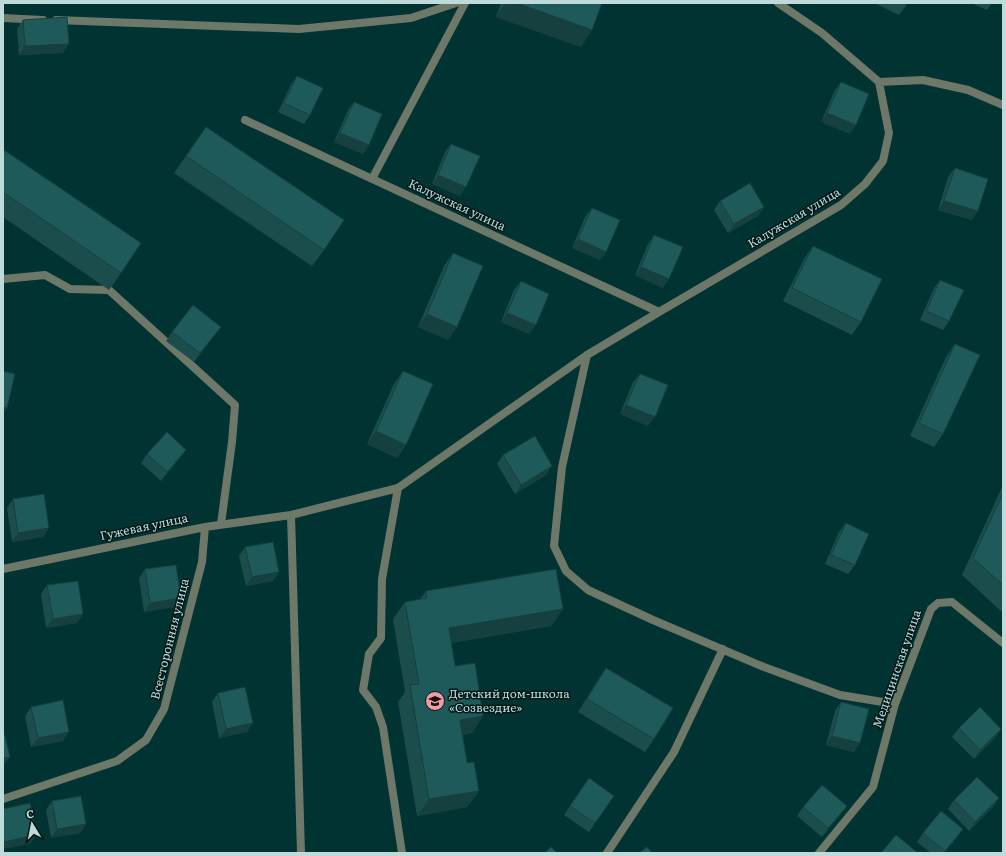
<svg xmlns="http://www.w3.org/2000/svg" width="1006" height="856" font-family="Literata,serif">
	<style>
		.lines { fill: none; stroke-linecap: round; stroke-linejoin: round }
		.service { stroke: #6e7868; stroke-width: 8 }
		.minor { stroke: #6e7868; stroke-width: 8 }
		.wall { fill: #1b4d4d }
		.shaded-wall { fill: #163f3f }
		.building { fill: #1f5a5a; stroke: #163f3f }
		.labels { text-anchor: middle; stroke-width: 3; stroke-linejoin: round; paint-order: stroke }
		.street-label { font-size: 12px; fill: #bedbda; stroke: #011818 }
		.poi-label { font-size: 12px; fill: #bedbda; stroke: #011818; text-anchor: start }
	</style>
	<rect width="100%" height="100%" fill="#013333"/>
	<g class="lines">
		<path class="service" d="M3,279L45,275L70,289L109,290L235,405L232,442L221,524
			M398,488L382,579L381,638L369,654L363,690L376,707L383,727L402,853"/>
		<path class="minor" d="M778,3L822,33L879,82L923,80L968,90L1003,105
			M3,18L43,20
			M56,20L299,29L411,18L456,3
			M245,120L659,312
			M372,179L465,3
			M587,355L562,467L554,546L566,571L588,590L653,620L764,667L840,695L895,704
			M291,515L301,853
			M3,569L205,527L291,515L398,488L587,355L659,312L841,205L865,184L883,161L889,133L879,82
			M3,799L117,761L146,740L164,709L202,562L205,527
			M607,853L674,752L723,649
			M819,853L873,787L895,704L931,609L938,603L952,602L1003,643"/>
	</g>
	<path class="wall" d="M501,3H602L581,47L496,17Z
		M874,3H908L899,15Z
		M971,3H992L987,10Z
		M23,20L63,53L19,55L17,29Z
		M297,76L310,115L304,124L278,112L291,84Z
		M841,82L850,134L821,122L835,90Z
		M354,102L369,145L363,154L334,142L348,110Z
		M206,127L324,250L312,266L174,173Z
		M451,144L460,196L432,184L445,152Z
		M3,150L121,273L109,290L3,217Z
		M955,168L972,220L938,210L948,177Z
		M720,201L764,207L758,216L728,233L714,210Z
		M592,208L606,252L600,260L572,248L585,217Z
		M654,235L663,288L635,275L648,244Z
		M813,246L861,322L852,335L783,301L804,259Z
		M453,253L457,327L448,340L418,327L444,266Z
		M940,280L949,321L943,330L920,320L934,288Z
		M521,281L529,334L501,322L514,290Z
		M221,327L194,362L166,341L172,332Z
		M955,344L943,434L934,447L910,436L946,357Z
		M403,371L406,445L397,458L367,444L394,384Z
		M640,374L648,426L620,414L633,382Z
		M186,450L180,458L161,481L141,463L147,454Z
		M503,455L546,475L515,494L497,464Z
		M1003,485V613L962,575Z
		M13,499L49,528L43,537L12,542L7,508Z
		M846,523L855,565L848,574L825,564L839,532Z
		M245,547L279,572L273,581L246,586L239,556Z
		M145,569L175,607L144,612L139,578Z
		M47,585L83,614L77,623L46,628L41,594Z
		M426,591L563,609L551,626L451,643L455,666L483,716L472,733L463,735L467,763L479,791L467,807L417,816L398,702L405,692L393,619L405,602L420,599Z
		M606,668L654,739L645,752L578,712L597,681Z
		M218,693L247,732L219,738L212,702Z
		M841,702L854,752L826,745L835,711Z
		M31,707L63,741L31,747L25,716Z
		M959,728L1001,729L995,738L974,759L952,737Z
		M589,778L614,796L589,832L564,815Z
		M999,798L993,807L969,831L948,809L954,800Z
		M52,801L86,824L80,833L51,838L46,810Z
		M847,806L841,814L822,837L797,816L803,807Z
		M923,833L957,838L944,853H931L917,842Z"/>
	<path class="shaded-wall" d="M505,3H517L592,30L581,47L496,17Z
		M69,44L63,53L19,55L25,46Z
		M827,113L856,125L850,134L821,122Z
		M340,133L369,145L363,154L334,142Z
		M438,175L466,187L460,196L432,184Z
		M944,201L978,211L972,220L938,210Z
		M764,207L758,216L728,233L734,224Z
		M578,239L606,252L600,260L572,248Z
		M641,267L669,279L663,288L635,275Z
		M507,313L536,325L529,334L501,322Z
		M427,314L457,327L448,340L418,327Z
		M626,405L655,417L648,426L620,414Z
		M3,407L7,408L3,413Z
		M376,431L406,445L397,458L367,444Z
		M186,450L180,458L161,481L167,472Z
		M552,466L546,475L515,494L521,485Z
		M49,528L43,537L12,542L18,533Z
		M279,572L273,581L246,586L252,577Z
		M181,598L175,607L144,612L150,603Z
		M563,609L551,626L437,645L449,628Z
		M83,614L77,623L46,628L53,619Z
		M483,716L472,733L448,737L460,720Z
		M253,723L247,732L219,738L226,729Z
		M1001,729L995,738L974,759L980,750Z
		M69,732L63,741L31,747L38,738Z
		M832,736L860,743L854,752L826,745Z
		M10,757L3,766V758Z
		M479,791L467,807L417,816L429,799Z
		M999,798L993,807L969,831L975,822Z
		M847,806L841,814L822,837L828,828Z
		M86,824L80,833L51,838L57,829Z
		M963,829L957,838L944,853H943Z
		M37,835L30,844L3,849V842Z"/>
	<path class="building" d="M517,3H602L592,30Z
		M67,17L69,44L25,46L23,20Z
		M297,76L323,88L310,115L284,103Z
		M841,82L869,94L856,125L827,113Z
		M354,102L382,114L369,145L340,133Z
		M206,127L344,220L324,250L186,156Z
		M451,144L480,156L466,187L438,175Z
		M3,150H4L141,243L121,273L3,192Z
		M955,168L988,179L978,211L944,201Z
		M750,183L764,207L734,224L720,201Z
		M592,208L620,220L606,252L578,239Z
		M654,235L683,247L669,279L641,267Z
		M813,246L882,279L861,322L792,288Z
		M453,253L483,266L457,327L427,314Z
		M940,280L964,290L949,321L926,311Z
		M521,281L549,294L536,325L507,313Z
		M193,305L221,327L200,353L172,332Z
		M955,344L980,355L943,434L919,423Z
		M3,371L15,374L7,408L3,407Z
		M403,371L433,384L406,445L376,431Z
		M640,374L668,385L655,417L626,405Z
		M167,432L186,450L167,472L147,454Z
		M535,436L552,466L521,485L503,455Z
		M1003,493V585L973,558Z
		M44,494L49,528L18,533L13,499Z
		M846,523L869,534L855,565L831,555Z
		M273,542L279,572L252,577L245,547Z
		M176,565L181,598L150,603L145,569Z
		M556,569L563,609L449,628L455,666L475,663L483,716L460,720L467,763L474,762L479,791L429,799L410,685L419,684L405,602L427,598L426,591Z
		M78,581L83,614L53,619L47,585Z
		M606,668L673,708L654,739L587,699Z
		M245,687L253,723L226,729L218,693Z
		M63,700L69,732L38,738L31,707Z
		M841,702L869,709L860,743L832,736Z
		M980,707L1001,729L980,750L959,728Z
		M3,728L10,757L3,758Z
		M977,777L999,798L975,822L954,800Z
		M589,778L614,796L595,823L570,806Z
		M822,785L847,806L828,828L803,807Z
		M81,796L86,824L57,829L52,801Z
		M30,803L37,835L3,842V809Z
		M941,811L963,829L945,851L923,833Z
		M896,835L918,853H881Z
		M551,847L557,853H545Z
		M647,847L652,853H639Z"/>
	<defs>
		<symbol id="school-disc" viewBox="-11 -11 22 22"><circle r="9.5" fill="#f49aa0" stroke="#011818"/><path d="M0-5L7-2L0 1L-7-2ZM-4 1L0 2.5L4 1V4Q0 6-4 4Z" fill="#111"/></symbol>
	</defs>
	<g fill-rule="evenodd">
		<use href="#school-disc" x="424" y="690" width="22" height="22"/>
	</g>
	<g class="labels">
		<g class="street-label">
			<text transform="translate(457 205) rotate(25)" y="4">Калужская улица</text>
			<text transform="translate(794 218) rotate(-31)" y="4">Калужская улица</text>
			<text transform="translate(144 527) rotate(-12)" y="4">Гужевая улица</text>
			<text transform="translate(170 639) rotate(-76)" y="4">Всесторонняя улица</text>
			<text transform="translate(897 669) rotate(-71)" y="4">Медицинская улица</text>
		</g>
		<g class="poi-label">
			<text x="449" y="698">Детский дом-школа<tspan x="449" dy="14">«Созвездие»</tspan></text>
		</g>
	</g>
	<rect width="1006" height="856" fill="none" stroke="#bedbda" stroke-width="8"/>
	<g transform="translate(32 824) rotate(350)" stroke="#011818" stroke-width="3" paint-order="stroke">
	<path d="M0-3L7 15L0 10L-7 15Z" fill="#bedbda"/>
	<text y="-6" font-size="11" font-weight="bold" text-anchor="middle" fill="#bedbda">С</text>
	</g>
</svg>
